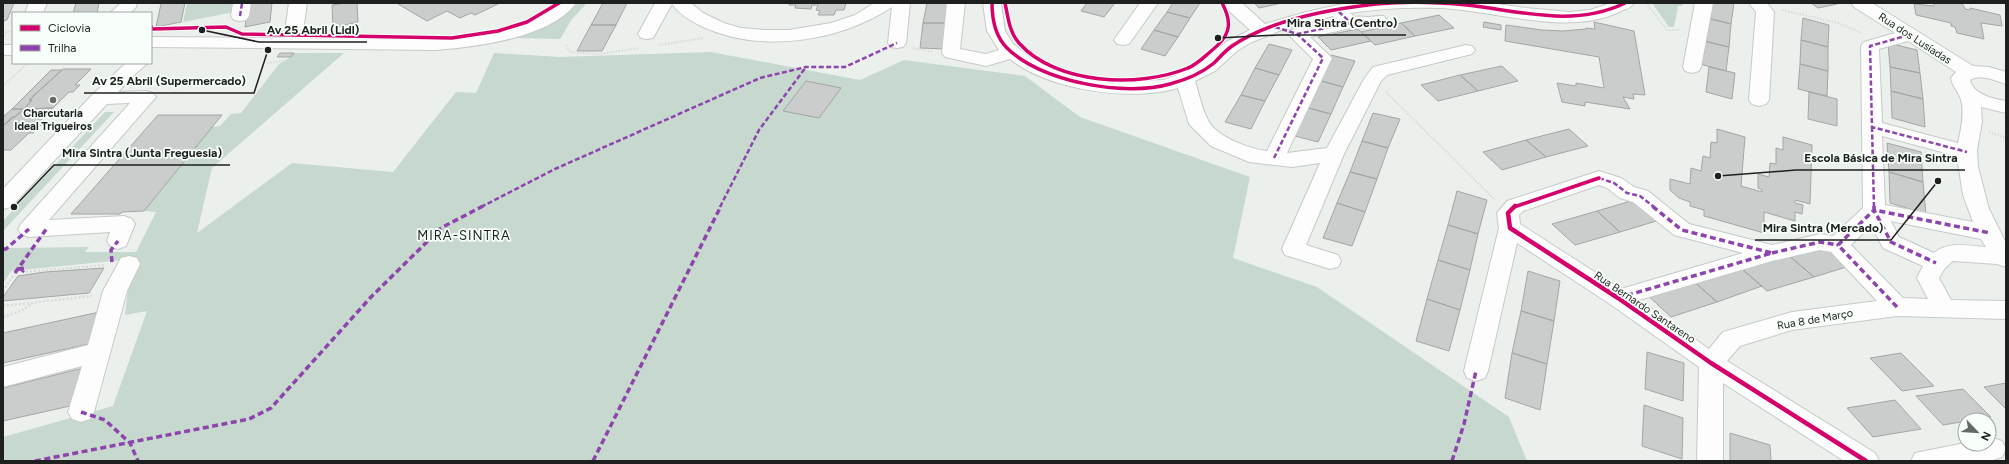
<svg xmlns="http://www.w3.org/2000/svg" width="2009" height="464" font-family="Figtree,sans-serif">
	<style>
		.green { fill: #c7d9ce }
		.building { fill: #cacdcb; stroke: #a3a6a4 }
		.lines { fill: none; stroke-linecap: round; stroke-linejoin: round }
		.minor-casing { stroke: #c6cac7; stroke-width: 2 }
		.path-far1 { stroke: #d9dbd9; stroke-width: 2; stroke-dasharray: 1.5 1.5; stroke-linecap: butt }
		.path { stroke: #d9dbd9; stroke-width: 2.5; stroke-dasharray: 2 2; stroke-linecap: butt }
		.minor { fill: #fcfdfc; fill-rule: evenodd }
		.quiet-far1 { stroke: #8e44ad; stroke-width: 2.5; stroke-dasharray: 5 2.5; stroke-linecap: butt }
		.quiet { stroke: #8e44ad; stroke-width: 3.5; stroke-dasharray: 6 3.5; stroke-linecap: butt }
		.cycleway-far1-casing { stroke: #f8fffa; stroke-width: 5.5 }
		.cycleway-casing { stroke: #f8fffa; stroke-width: 7 }
		.cycleway-far1 { stroke: #d6006c; stroke-width: 3.5 }
		.cycleway { stroke: #d6006c; stroke-width: 4.5 }
		.poi-dot { fill: #656966; stroke: #f8fffa; stroke-width: 1.5 }
		.labels { text-anchor: middle; stroke-width: 3.5; stroke-linejoin: round; paint-order: stroke }
		.street-label { font-size: 11px; fill: #1d201e; stroke: #f8fffa }
		.poi-label { font-size: 11px; font-weight: bold; fill: #1d201e; stroke: #f8fffa }
		.quarter-label { font-size: 13px; letter-spacing: 1px; fill: #1d201e; stroke: #f8fffa }
		.leader { fill: none; stroke: #1d201e; stroke-width: 1.5 }
		.callout-dot { fill: #1d201e; stroke: #f8fffa; stroke-width: 1.5 }
		.callout-label { font-size: 12px; text-anchor: middle; font-weight: bold; fill: #1d201e; stroke: #f8fffa; stroke-width: 3.5; stroke-linejoin: round; paint-order: stroke }
	</style>
	<rect width="100%" height="100%" fill="#ebf0ed"/>
	<path class="green" d="M187,3H235L234,12L183,22Z
		M578,3H587L572,19L560,39L516,38C538,28 560,20 578,3Z
		M1652,3H1683L1682,6H1678L1674,27H1669Z
		M711,52L860,80L904,60L1025,76L1080,117L1250,177L1233,258L1317,287L1509,417L1527,461H3V437L113,406L147,311L125,315L131,266L133,259L11,271L3,284V248L89,247L85,252H136L156,212L144,211L212,127L220,126L231,114L241,113L279,64L291,57L294,53H344L212,168L197,233L292,163L393,172L456,92L476,93L494,53L560,57Z
		M105,112H114L3,231V221Z"/>
	<path class="building" d="M3,3H14L7,20L3,21Z
		M76,3H99L97,13H73Z
		M167,3H185L181,22L156,27L161,4Z
		M253,3H272L270,22L245,27L248,4Z
		M345,3H357L358,22L333,28L332,5Z
		M400,3H500L475,15L471,13L460,18L447,11L427,21L398,4Z
		M603,3H627L616,25H591Z
		M789,3H846L844,10H836L834,15H818L820,11L816,10L818,5H812L811,9L795,8L796,5H789Z
		M927,3H950L948,23H923Z
		M1087,3H1115L1104,17L1081,11Z
		M1173,3H1200L1190,18L1167,12Z
		M1254,3H1282L1259,8Z
		M1709,3H1734L1731,24L1707,18Z
		M1811,3H1836L1837,4L1818,8Z
		M1934,3H1962L1965,9L1970,10V8L2000,15L2002,26L1981,23L1984,39L1957,33L1955,27L1951,26V23L1916,15L1914,4L1934,6Z
		M1167,12L1190,18L1178,37L1154,30Z
		M1439,15L1454,28L1415,36L1401,23Z
		M1707,18L1731,24L1729,47L1704,41Z
		M1803,18L1829,25L1828,47L1801,40Z
		M1484,22L1501,25V30L1483,27Z
		M1594,22L1634,31L1645,95L1633,94L1634,99L1623,97L1630,109L1585,102V106L1562,102L1557,83L1576,86V83L1604,88L1599,57L1505,41L1506,25L1542,30L1563,31L1586,29V28L1595,29Z
		M923,23H948L945,49L920,48Z
		M1401,23L1415,36L1375,45L1361,32Z
		M591,25H616L602,51H577Z
		M1358,29L1371,41L1331,50L1318,37Z
		M1154,30L1178,37L1165,56L1141,49Z
		M1801,40L1828,47V71L1800,64Z
		M1704,41L1729,47L1726,71L1700,64Z
		M1888,43L1917,50L1920,73L1890,67Z
		M1269,44L1292,50L1279,75L1255,68Z
		M280,53H294L291,57H277Z
		M1331,55L1355,61L1343,87L1318,80Z
		M1800,64L1828,71L1827,96L1798,89Z
		M1502,66L1518,81L1478,91L1460,75Z
		M1709,67L1735,73L1732,99L1706,92Z
		M1890,67L1920,73L1923,99L1891,91Z
		M1255,68L1279,75L1265,101L1241,95Z
		M63,69H91L75,85H80L73,92H69L53,108L24,109L32,100H29Z
		M51,70H62L29,100H32L24,109H12Z
		M1460,75L1478,91L1438,101L1421,85Z
		M1318,80L1343,87L1331,114L1305,107Z
		M806,81L841,88L819,118L783,111Z
		M1891,91L1923,99L1925,127L1892,118Z
		M1809,92L1837,99V126L1808,119Z
		M1241,95L1265,101L1251,129L1225,122Z
		M1305,107L1331,114L1318,142L1291,135Z
		M53,108L36,125H41L33,133H29L11,150H3V126L12,117H15L24,109Z
		M12,109H24L3,126V117Z
		M1373,113L1400,119L1388,148L1362,141Z
		M158,115H222L144,211L122,212L120,214H71Z
		M1569,129L1588,146L1546,157L1526,140Z
		M1717,129L1745,137L1741,186L1762,192V190L1758,188V174L1769,177L1770,163L1776,164V148L1783,150V137L1812,145L1810,204L1795,200V203L1803,205L1802,214L1795,212V221L1764,212V233L1704,216V210L1690,206V202L1679,198L1670,190V179L1690,184L1691,168L1701,171L1703,156L1710,158L1711,142L1717,143Z
		M1526,140L1546,157L1502,170L1483,152Z
		M1362,141L1388,148L1377,179L1350,172Z
		M1887,143L1921,152L1923,182L1889,172Z
		M1350,172L1377,179L1365,212L1337,203Z
		M1889,172L1923,182L1926,214L1890,203Z
		M1457,191L1487,200L1478,234L1448,225Z
		M1641,198L1663,219L1620,232L1597,211Z
		M1337,203L1365,212L1352,246L1323,238Z
		M1597,211L1620,232L1575,245L1552,224Z
		M1448,225L1478,234L1470,270L1438,260Z
		M1830,242L1856,264L1814,277L1787,254Z
		M1787,254L1814,277L1767,291L1742,269Z
		M1438,260L1470,270L1460,310L1427,299Z
		M1736,264L1762,286L1717,302L1691,279Z
		M104,268L89,293L3,301V297L18,276L45,272Z
		M1528,271L1560,281L1554,321L1521,311Z
		M1691,279L1717,302L1671,317L1645,293Z
		M1427,299L1460,310L1449,351L1416,341Z
		M104,311L93,343L3,363V333Z
		M1521,311L1554,321L1547,364L1512,353Z
		M1647,352L1684,363L1683,401L1645,389Z
		M1512,353L1547,364L1540,410L1505,398Z
		M1901,353L1934,386L1902,391L1870,358Z
		M83,368L70,406L3,421V388Z
		M2006,383V409L1984,387Z
		M1963,389L1991,417L1943,425L1916,396Z
		M1895,400L1921,429L1873,437L1847,408Z
		M1644,405L1683,418L1682,459L1642,446Z
		M1730,433L1770,445L1771,461H1730Z"/>
	<g class="lines">
		<defs>
			<path id="minor" d="M29,3H47L43,13H25Z
				M121,3H135L137,6L130,13H110Z
				M233,3H251L249,16L246,20L240,21L234,20L231,16Z
				M289,3H307L302,38L436,40L470,36L516,26L532,19L556,3H576C551,38 475,47 436,50L151,47V37L284,38Z
				M655,3H691L703,13L724,23L741,28L764,30H789L831,23L855,15L874,3H910L906,43L903,47L897,48L891,47L888,43L892,7C839,42 760,54 701,26C691,21 679,14 672,4L653,38L647,39L641,38L638,34Z
				M947,3H965L960,49L986,54L999,50L987,31L983,3H1001L1005,31L1013,44L1030,57L1052,68L1074,75L1121,82L1163,80L1177,75L1201,63L1226,42L1250,30L1229,11L1224,3H1242L1265,24L1306,12L1347,3H1490L1526,8L1569,12L1590,10L1611,3H1634C1631,8 1626,9 1621,11C1570,37 1497,11 1441,8C1411,7 1381,8 1350,13L1355,17C1360,16 1363,17 1368,17C1374,17 1378,15 1384,16L1387,20L1384,24L1363,29L1356,27L1310,37L1332,58L1287,153L1327,148L1364,79L1373,67L1466,45L1472,46L1475,50L1472,54L1387,75L1381,81L1344,154L1306,245L1338,255L1341,261L1338,267L1330,269L1285,255L1282,249L1320,163L1292,167L1249,162L1211,146L1189,124L1178,88C1131,102 1049,90 1010,59L986,66L945,57L942,53ZM1333,16L1338,20L1291,30L1288,34L1313,59L1267,151C1250,149 1216,137 1208,120C1202,109 1199,94 1195,81L1215,71L1238,50L1252,42L1284,29Z
				M1140,3H1158L1129,44L1123,45L1117,44L1114,40Z
				M1695,3H1713L1701,67L1699,71L1692,73L1685,71L1683,67Z
				M1749,3H1767L1774,12L1769,100L1766,104L1759,106L1752,104L1749,100L1756,12Z
				M1851,3H1872L1973,66L1989,67L2006,72V84C1995,81 1981,73 1970,80C1973,94 1993,99 2006,101V113L1981,107L1982,122L1977,150L1978,167L1989,209L2006,243V267L1997,264L1953,261L1945,268L1939,278L1951,300L2006,301V319L1897,316L1792,330L1740,346L1727,361L1875,453L1879,461H1844L1723,383V461H1697L1699,367L1610,304L1517,243L1488,371L1485,378L1476,381L1467,378L1464,371L1499,228L1497,213L1507,201L1599,171L1621,178L1634,187L1648,191L1689,224L1772,245L1820,234L1833,236L1863,208L1861,46L1864,42L1895,33L1854,7ZM1908,41L1956,72L1951,78C1952,85 1956,89 1959,95C1966,107 1961,130 1958,143L1882,123L1879,49ZM1882,136L1957,156L1963,195L1973,222L1885,205ZM1599,185L1607,188L1620,198L1633,202L1674,235L1743,253L1621,289L1520,224L1519,215L1523,211ZM1891,221L1981,239L1986,247C1969,246 1948,241 1934,253L1899,237ZM1871,225L1883,248L1923,266L1917,278L1928,299L1903,298L1851,245ZM1820,250L1831,252L1877,301L1792,312L1723,332L1709,349L1639,300L1772,261Z
				M3,45H13V55H3Z
				M126,63H148L135,74L118,92L146,91L153,93L156,97L49,220L124,216L132,219L135,224L126,246L118,249L110,246L107,241L110,232L29,237L21,234L18,229L21,224L130,103L107,104L11,207L3,209V189L93,94Z
				M129,256L137,258L140,264L127,291L94,412L90,419L81,422L72,419L68,412L82,366L3,387V367L88,345L103,291L121,258Z
				M1993,438L2002,441L2006,449L2002,457L1993,460L1911,461L1915,453L1965,443L1989,444V439Z"/>
		</defs>
		<use href="#minor" class="minor-casing"/>
		<path class="path-far1" d="M1646,3L1667,30H1680
			M1782,10L1838,23L1861,33
			M4,36L6,32L13,31
			M566,45L570,52L599,54L639,48
			M659,45L704,38
			M913,48L933,52
			M267,63L288,60
			M3,86L28,63
			M1386,92L1495,200
			M1989,132L2006,138"/>
		<path class="path" d="M22,272L106,265
			M3,291L15,273
			M3,306L92,296
			M3,317L21,311L33,303"/>
		<use href="#minor" class="minor"/>
		<path class="quiet-far1" d="M240,16L242,3
			M1351,23L1361,21L1363,24L1378,20
			M1275,27L1297,34L1351,23L1337,10
			M1909,35L1870,46L1872,127L1967,152
			M1872,127L1874,207
			M1274,158L1323,58L1297,34
			M1599,178L1614,183L1627,193L1640,196L1654,207
			M481,207L555,169L760,78L806,67H845L897,43
			M720,207L759,130L806,67"/>
		<path class="quiet" d="M1874,206V210L1990,233
			M3,249H6L29,229
			M1772,253L1820,242L1838,245
			M112,262L111,250L118,241
			M18,269L25,268L22,272
			M15,273L47,228
			M1618,298L1772,253L1682,230L1652,206
			M1897,307L1838,245L1874,210L1891,242L1936,263
			M81,412L105,420L130,443L138,461
			M35,461L249,419L271,408L371,297L441,228L483,206
			M593,461L721,206
			M1452,461L1464,424L1476,371"/>
		<defs>
			<path id="cycleway-far1" d="M992,3C992,19 995,36 1007,48C1041,82 1125,97 1170,84C1185,80 1202,73 1214,63C1220,57 1225,51 1232,46C1270,20 1331,9 1376,4C1406,1 1437,2 1467,5C1520,11 1574,28 1625,3
				M1005,3C1008,16 1009,32 1019,43C1056,85 1139,88 1188,68C1196,65 1203,58 1210,52C1229,37 1234,25 1222,3
				M151,26L152,29L226,27L242,34L452,38L498,31L527,22L559,3
				M1514,207L1599,178"/>
			<path id="cycleway" d="M1515,206L1508,213L1510,228L1618,298L1711,363L1866,461"/>
		</defs>
		<use href="#cycleway-far1" class="cycleway-far1-casing"/>
		<use href="#cycleway" class="cycleway-casing"/>
		<use href="#cycleway-far1" class="cycleway-far1"/>
		<use href="#cycleway" class="cycleway"/>
	</g>
	<circle class="poi-dot" cx="53" cy="100" r="4"/>
	<g class="labels">
		<g class="street-label">
			<text transform="translate(1915 38) rotate(33)" y="4">Rua dos Lusíadas</text>
			<text transform="translate(1645 307) rotate(34)" y="4">Rua Bernardo Santareno</text>
			<text transform="translate(1815 319) rotate(-10)" y="4">Rua 8 de Março</text>
		</g>
		<g class="poi-label">
			<text x="53" y="117">Charcutaria<tspan x="53" dy="13">Ideal Trigueiros</tspan></text>
		</g>
		<g class="quarter-label">
			<text x="464" y="240">MIRA-SINTRA</text>
		</g>
	</g>
	<path class="leader" d="M1218 38L1279 35H1406M202 30L259 42H367M268 50L254 93H84M14 207L54 165H230M1718 176L1796 170H1965M1938 181L1891 240H1755"/>
	<g class="callout-dot">
		<circle cx="1218" cy="38" r="4"/>
		<circle cx="202" cy="30" r="4"/>
		<circle cx="268" cy="50" r="4"/>
		<circle cx="14" cy="207" r="4"/>
		<circle cx="1718" cy="176" r="4"/>
		<circle cx="1938" cy="181" r="4"/>
	</g>
	<g class="callout-label">
		<text x="1342" y="27">Mira Sintra (Centro)</text>
		<text x="313" y="34">Av 25 Abril (Lidl)</text>
		<text x="169" y="85">Av 25 Abril (Supermercado)</text>
		<text x="142" y="157">Mira Sintra (Junta Freguesia)</text>
		<text x="1881" y="162">Escola Básica de Mira Sintra</text>
		<text x="1823" y="232">Mira Sintra (Mercado)</text>
	</g>
	<rect width="2009" height="464" fill="none" stroke="#1d201e" stroke-width="8"/>
	<rect x="12" y="12" width="140" height="52" fill="#f8fffa" stroke="#a0a6a2"/>
	<rect x="20" y="25" width="20" height="6" fill="#d6006c" stroke="#a0a6a2"/>
	<text x="48" y="32" font-size="12" fill="#1d201e">Ciclovia</text>
	<rect x="20" y="45" width="20" height="6" fill="#8e44ad" stroke="#a0a6a2"/>
	<text x="48" y="52" font-size="12" fill="#1d201e">Trilha</text>
	<g transform="translate(1977 432) rotate(115)"><circle r="19" fill="#f8fffa" stroke="#a0a6a2"/>
	<path d="M0-3L7 15L0 10L-7 15Z" fill="#656966"/>
	<text y="-6" font-size="11" font-weight="bold" text-anchor="middle" fill="#1d201e">N</text>
	</g>
</svg>
